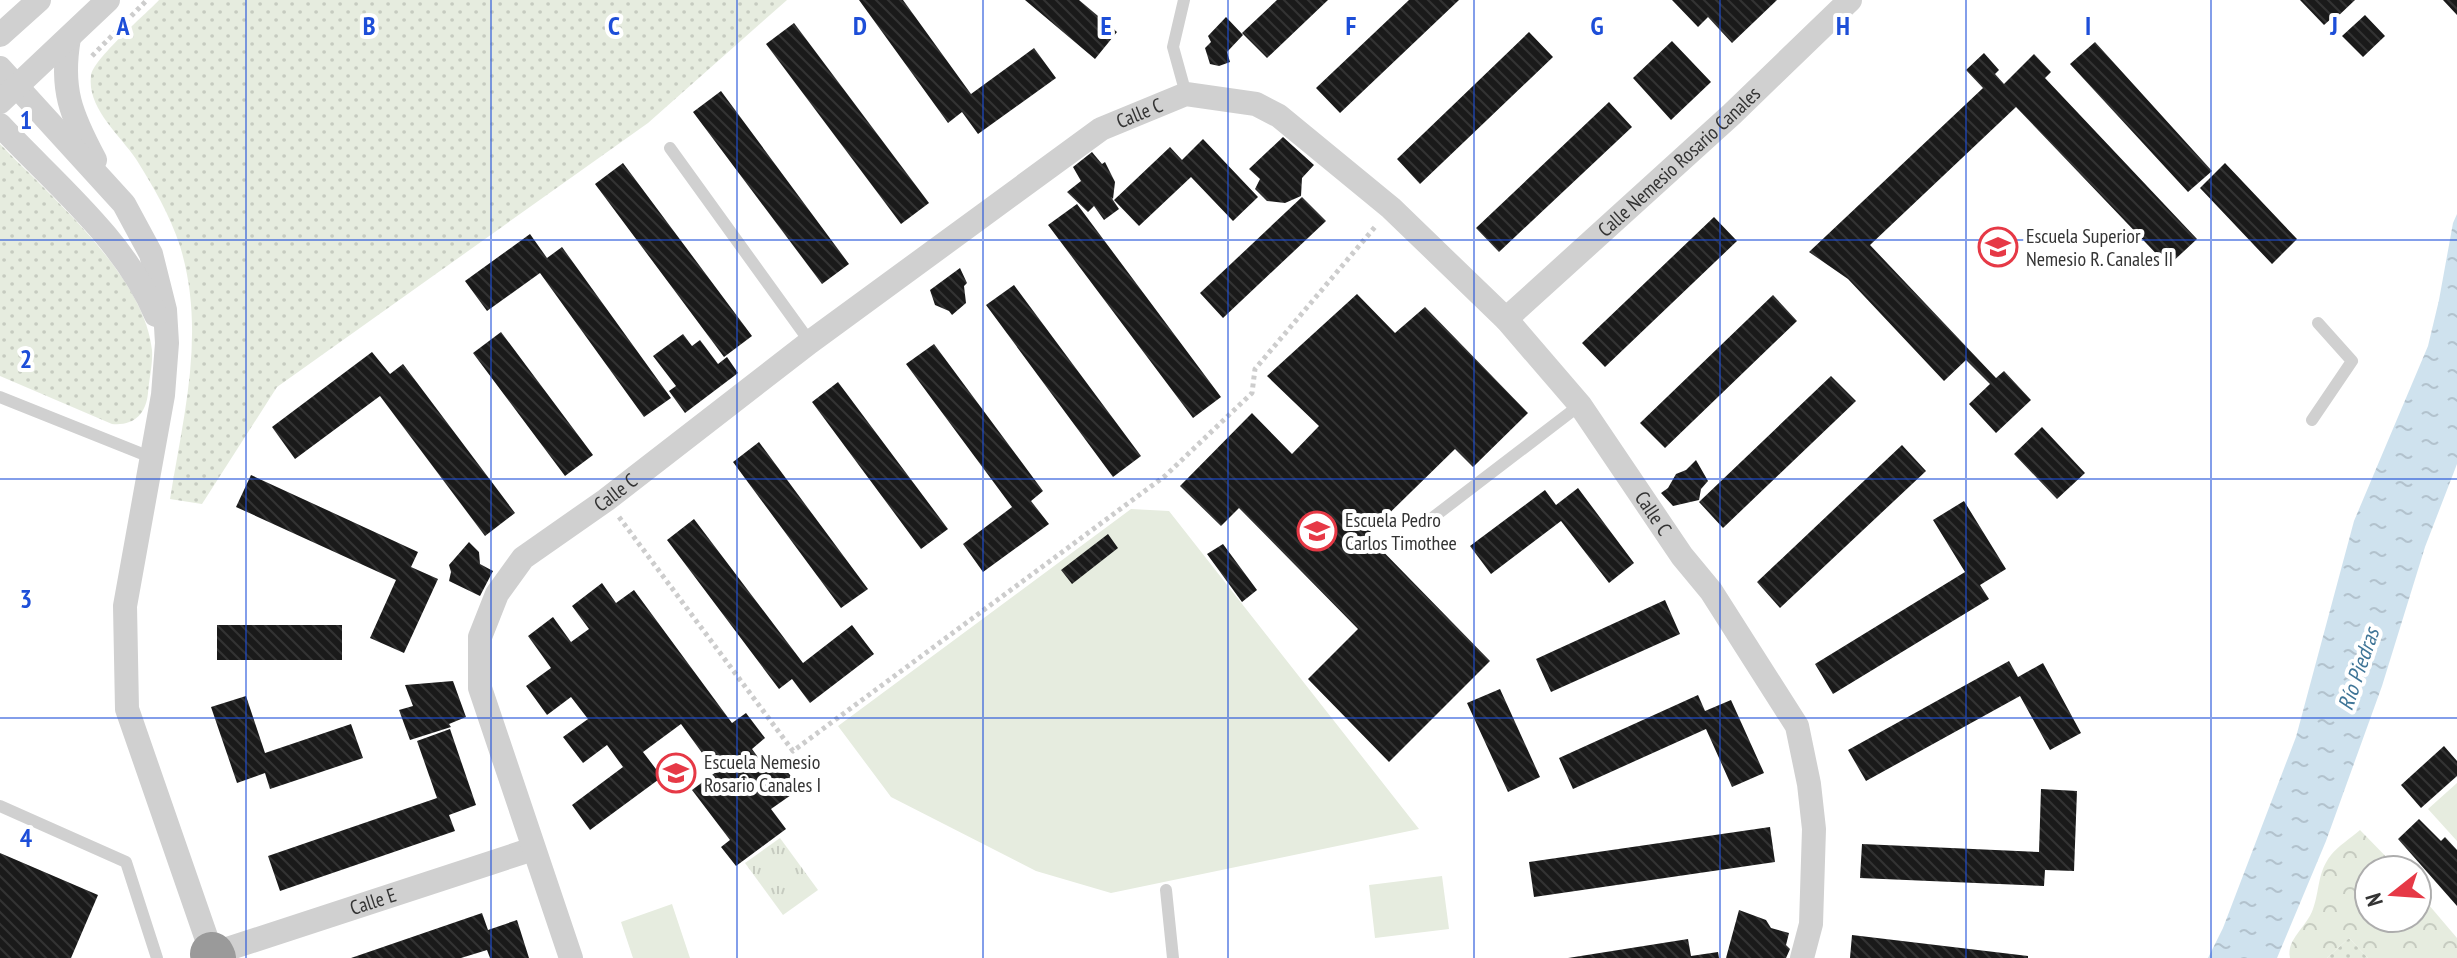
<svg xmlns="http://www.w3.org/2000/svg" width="2457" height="958" font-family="'PT Sans Narrow',sans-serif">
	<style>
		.grass { fill: url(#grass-dots) }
		.forest { fill: url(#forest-crowns) }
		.park { fill: url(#park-tufts) }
		.pitch { fill: #e6ecdf }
		.water { fill: url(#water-ripples) }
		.building { fill: url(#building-back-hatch) }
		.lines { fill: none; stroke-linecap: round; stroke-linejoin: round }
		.path { stroke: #cdcdcd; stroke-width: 5; stroke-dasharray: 4 4; stroke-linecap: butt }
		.lane { stroke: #d0d0d0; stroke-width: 12 }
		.street { stroke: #d0d0d0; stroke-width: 24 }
		.highway { stroke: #9a9a9a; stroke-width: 44 }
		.grid { fill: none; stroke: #1d4ed8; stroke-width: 2; stroke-opacity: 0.55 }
		.labels { text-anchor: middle; stroke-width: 8; stroke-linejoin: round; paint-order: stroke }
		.street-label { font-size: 20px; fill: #333; stroke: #fff }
		.poi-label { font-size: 20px; fill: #333; stroke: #fff; text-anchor: start }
		.water-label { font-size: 22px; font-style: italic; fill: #3f7597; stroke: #fff }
		.grid-label { font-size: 26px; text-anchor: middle; font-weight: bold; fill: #1d4ed8; stroke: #fff; stroke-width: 8; stroke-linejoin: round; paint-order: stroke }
	</style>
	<defs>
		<pattern id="grass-dots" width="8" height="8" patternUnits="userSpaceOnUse" patternTransform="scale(2)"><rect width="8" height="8" fill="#e6ecdf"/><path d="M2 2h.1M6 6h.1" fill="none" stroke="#c6cbc0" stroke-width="1.8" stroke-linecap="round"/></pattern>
		<pattern id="forest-crowns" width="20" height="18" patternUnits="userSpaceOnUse" patternTransform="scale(2)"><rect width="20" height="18" fill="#e6ecdf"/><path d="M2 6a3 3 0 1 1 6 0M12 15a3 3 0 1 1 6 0" fill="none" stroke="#c6cbc0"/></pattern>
		<pattern id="park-tufts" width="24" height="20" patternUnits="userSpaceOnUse" patternTransform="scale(2)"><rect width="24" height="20" fill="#e6ecdf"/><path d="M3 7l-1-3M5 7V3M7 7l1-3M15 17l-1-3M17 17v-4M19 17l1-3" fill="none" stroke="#c6cbc0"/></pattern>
		<pattern id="water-ripples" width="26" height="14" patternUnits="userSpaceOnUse" patternTransform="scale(2)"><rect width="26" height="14" fill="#cfe2ee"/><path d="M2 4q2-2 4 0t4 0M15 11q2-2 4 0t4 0" fill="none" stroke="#b2c2cd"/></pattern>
		<pattern id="building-back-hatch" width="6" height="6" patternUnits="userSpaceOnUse" patternTransform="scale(2)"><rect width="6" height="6" fill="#1a1a1a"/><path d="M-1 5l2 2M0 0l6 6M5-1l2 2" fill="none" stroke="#333"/></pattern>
	</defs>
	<rect width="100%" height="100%" fill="#fff"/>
	<path class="grass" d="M159,0H787L648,123L277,387L202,504L170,499C184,413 206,331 180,246C170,215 153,186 136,159C119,134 87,108 91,76C92,60 146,14 159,0Z
		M0,144C51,197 144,275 152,350C153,364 149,379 148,393C146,414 134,426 112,424L0,376Z
		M2349,938L2368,958H2327Z"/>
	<path class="forest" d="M2360,830L2399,870H2369V918H2417V891L2457,938V958H2368L2349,938L2327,958H2290C2286,939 2307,927 2313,909C2320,890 2317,873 2331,855C2338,846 2351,838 2360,830Z"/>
	<path class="park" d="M780,838L818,890L783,915L745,863Z"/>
	<path class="pitch" d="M1131,509L1169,511L1419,829L1111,893L1036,871L891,797L838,726Z
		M2457,783V841L2428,809Z
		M1442,876L1449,929L1375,938L1369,885Z
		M672,904L690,958H633L621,922Z"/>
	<path class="water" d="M2457,214V464L2425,547L2382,686L2326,841L2277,958H2208L2223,928L2296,737L2354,521L2428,346L2439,300L2453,223Z"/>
	<path class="building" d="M859,0H903L971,94L1034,48L1056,78L978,134L962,112L948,123Z
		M1025,0H1079L1117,32L1095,59Z
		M1277,0H1328L1267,58L1242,33Z
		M1409,0H1459L1340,113L1316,88Z
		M1672,0H1777L1732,43L1708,17L1698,27Z
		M2300,0H2355L2335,19L2333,17L2324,25Z
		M2443,0H2457V15Z
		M2365,15L2385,36L2363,57L2342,36Z
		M1226,17L1243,35L1227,52L1230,62L1219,66L1210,64L1205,48L1211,42L1208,36Z
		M794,23L929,203L901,224L766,44Z
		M1529,32L1553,57L1420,184L1397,159Z
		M1672,41L1711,82L1671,120L1633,78Z
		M2095,42L2212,171L2188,192L2070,64Z
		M1984,53L1999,70L1995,74L2004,84L2034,54L2051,72L2045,78L2197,239L2168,266L2016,107L1870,245L1996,378L2004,371L2031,400L1996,433L1969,404L1990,384L1966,360L1944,381L1848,279L1809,252L1983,88L1966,70Z
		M721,91L849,264L822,284L693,112Z
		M1609,102L1632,127L1499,252L1476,228Z
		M1283,137L1314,165L1302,178L1301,196L1285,203L1267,201L1255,189L1260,179L1249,169Z
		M1203,139L1258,197L1233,221L1191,177L1139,226L1114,200L1170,147L1182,160Z
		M1092,152L1102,164L1105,162L1115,182L1113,199L1111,197L1119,209L1104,220L1094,206L1088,212L1067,192L1081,181L1073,167Z
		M623,163L752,336L724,357L595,184Z
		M2225,163L2297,239L2272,264L2200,188Z
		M1302,197L1326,221L1223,318L1200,293Z
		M1077,204L1221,397L1193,418L1048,225Z
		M1714,217L1737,241L1605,367L1582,343Z
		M530,234L547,258L562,247L671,398L644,417L540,273L487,311L465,281Z
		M960,268L967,283L964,286L966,303L952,315L949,311L935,305L930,290Z
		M1014,285L1141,456L1113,477L986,305Z
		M1357,294L1395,333L1425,307L1528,413L1473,467L1455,449L1367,535L1490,661L1389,762L1308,679L1358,629L1239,508L1221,526L1180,486L1252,413L1292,454L1319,426L1267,376Z
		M1773,295L1797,321L1665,448L1640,423Z
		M501,332L593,455L565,476L473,353Z
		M683,334L692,346L700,340L718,364L727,357L738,373L685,413L669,391L676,386L653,356Z
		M934,344L1043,491L1031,501L1049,524L983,572L963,544L1012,507L906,364Z
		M372,352L390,374L403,364L515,513L485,536L380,396L295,459L272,427Z
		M1831,376L1856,401L1723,528L1699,502Z
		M838,382L948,529L921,549L812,402Z
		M2042,427L2085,473L2057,499L2014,454Z
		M759,442L868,589L841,608L733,462Z
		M1902,445L1926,471L1780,608L1757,582Z
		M1696,460L1708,481L1701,489L1699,500L1673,506L1661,493L1668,488L1676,474L1686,470Z
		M251,475L418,552L411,567L438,579L404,653L370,638L396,580L236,507Z
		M1578,488L1634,563L1609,583L1561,521L1491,574L1470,546L1545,490L1556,505Z
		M1964,501L2006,569L1980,585L1989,599L1833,694L1815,664L1965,572L1933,520Z
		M694,519L803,663L852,625L874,654L810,703L792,679L779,689L667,540Z
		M1108,534L1118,548L1072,584L1061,570Z
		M469,542L479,552L480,564L493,571L480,596L449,581L451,572L449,565Z
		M1223,544L1257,590L1242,602L1207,554Z
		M602,583L616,603L634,590L732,723L746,713L765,738L752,749L768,771L780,763L801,788L771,809L786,829L736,866L721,847L730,840L692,790L716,772L681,724L643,752L662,777L590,830L572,805L623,767L607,745L583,763L563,737L588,719L571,697L547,715L526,686L551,668L528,636L553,617L571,642L589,629L572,606Z
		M1665,600L1680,634L1551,692L1536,659Z
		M217,625H342V660H217Z
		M2009,661L2018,677L2043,663L2081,733L2050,750L2020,696L1866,781L1848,750Z
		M453,681L466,717L449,724L451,727L410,740L399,710L413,706L405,685Z
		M1500,689L1540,777L1508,792L1467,703Z
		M1698,695L1705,711L1731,700L1764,773L1732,787L1706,729L1573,789L1559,758Z
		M246,696L265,753L351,724L363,758L270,789L265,773L237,783L211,707Z
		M450,729L476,805L449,815L455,831L280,891L268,856L437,798L417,741Z
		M2444,746L2457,761V776L2421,808L2401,785Z
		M2041,789L2077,791L2074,871L2045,870L2044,886L1860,878L1862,844L2039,852Z
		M2419,819L2441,841L2445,837L2457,850V906L2398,839Z
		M1770,827L1775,862L1534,897L1529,862Z
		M0,853L98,895L71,958H0Z
		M1739,910L1766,920L1771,928L1789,933L1786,945L1790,949L1786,958H1726Z
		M482,913L488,930L517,920L529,958H490L487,950L461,958H351Z
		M1852,935L2028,956V958H1850Z
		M1688,939L1691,956L1718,952L1719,958H1568Z"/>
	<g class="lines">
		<path class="path" d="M92,56L147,0
			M619,517L793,751L1165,476L1252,393L1255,369L1375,227"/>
		<path class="lane" d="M1184,0L1173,47L1186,94
			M670,148L810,342
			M0,397L150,457
			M2312,420L2352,361L2318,323
			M1427,522L1580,405
			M0,806L126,862L157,958
			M1166,890L1173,958"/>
		<g class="street">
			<path d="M0,35L39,0"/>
			<path d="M69,38C60,89 71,115 95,160"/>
			<path id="s1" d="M0,68L124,204L151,254L165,310L167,343L163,395L125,606L127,709L212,954L533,849"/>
			<path d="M0,102L108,0"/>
			<path d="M0,125C54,183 124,239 156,315"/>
			<path id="s2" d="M1506,319L1732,114L1850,0"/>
			<path id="s3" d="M571,958L480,688V637L497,594L523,558L606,500L810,342L1101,129L1186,94L1256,104L1279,116L1391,208L1506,319L1580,405L1682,556L1711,591L1797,726L1809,784L1814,829L1811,924L1802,958"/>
		</g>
		<path class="highway" d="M212,954L214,958"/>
	</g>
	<path class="grid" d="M246,0V958M491,0V958M737,0V958M983,0V958M1228,0V958M1474,0V958M1720,0V958M1966,0V958M2211,0V958M0,240H2457M0,479H2457M0,718H2457"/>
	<defs>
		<symbol id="school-ring" viewBox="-11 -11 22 22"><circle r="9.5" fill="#fff" stroke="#e63946" stroke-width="1.5"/><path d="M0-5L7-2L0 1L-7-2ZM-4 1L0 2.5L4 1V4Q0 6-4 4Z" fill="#e63946"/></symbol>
	</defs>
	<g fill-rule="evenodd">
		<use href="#school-ring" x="1976" y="225" width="44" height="44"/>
		<use href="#school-ring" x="1295" y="509" width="44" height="44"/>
		<use href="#school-ring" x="654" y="751" width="44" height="44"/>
	</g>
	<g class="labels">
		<g class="street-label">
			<text dy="7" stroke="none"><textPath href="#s3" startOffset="1188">Calle C</textPath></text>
			<text dy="7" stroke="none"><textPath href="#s2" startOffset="234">Calle Nemesio Rosario Canales</textPath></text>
			<text dy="7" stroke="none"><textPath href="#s3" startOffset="540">Calle C</textPath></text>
			<text dy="7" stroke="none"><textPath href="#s3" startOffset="1884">Calle C</textPath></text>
			<text dy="7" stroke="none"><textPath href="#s1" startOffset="1130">Calle E</textPath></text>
		</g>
		<g class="poi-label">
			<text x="2026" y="243">Escuela Superior<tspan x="2026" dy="23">Nemesio R. Canales II</tspan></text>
			<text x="1345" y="527">Escuela Pedro<tspan x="1345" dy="23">Carlos Timothee</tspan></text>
			<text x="704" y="769">Escuela Nemesio<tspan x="704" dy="23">Rosario Canales I</tspan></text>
		</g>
		<g class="water-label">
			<text transform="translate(2358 669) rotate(-71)" y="8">Río Piedras</text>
		</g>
	</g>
	<g class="grid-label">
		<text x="123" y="35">A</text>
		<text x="369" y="35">B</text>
		<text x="614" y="35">C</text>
		<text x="860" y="35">D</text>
		<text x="1106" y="35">E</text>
		<text x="1351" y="35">F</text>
		<text x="1597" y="35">G</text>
		<text x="1843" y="35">H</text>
		<text x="2088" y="35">I</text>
		<text x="2334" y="35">J</text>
		<text x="26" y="129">1</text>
		<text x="26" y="368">2</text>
		<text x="26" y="608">3</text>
		<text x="26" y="847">4</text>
	</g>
	<g transform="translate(2393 894) rotate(253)"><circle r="38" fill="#ffffff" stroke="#adadad" stroke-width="2"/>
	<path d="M0-6L14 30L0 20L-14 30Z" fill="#e63946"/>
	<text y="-12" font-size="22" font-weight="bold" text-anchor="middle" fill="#333333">N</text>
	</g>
</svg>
